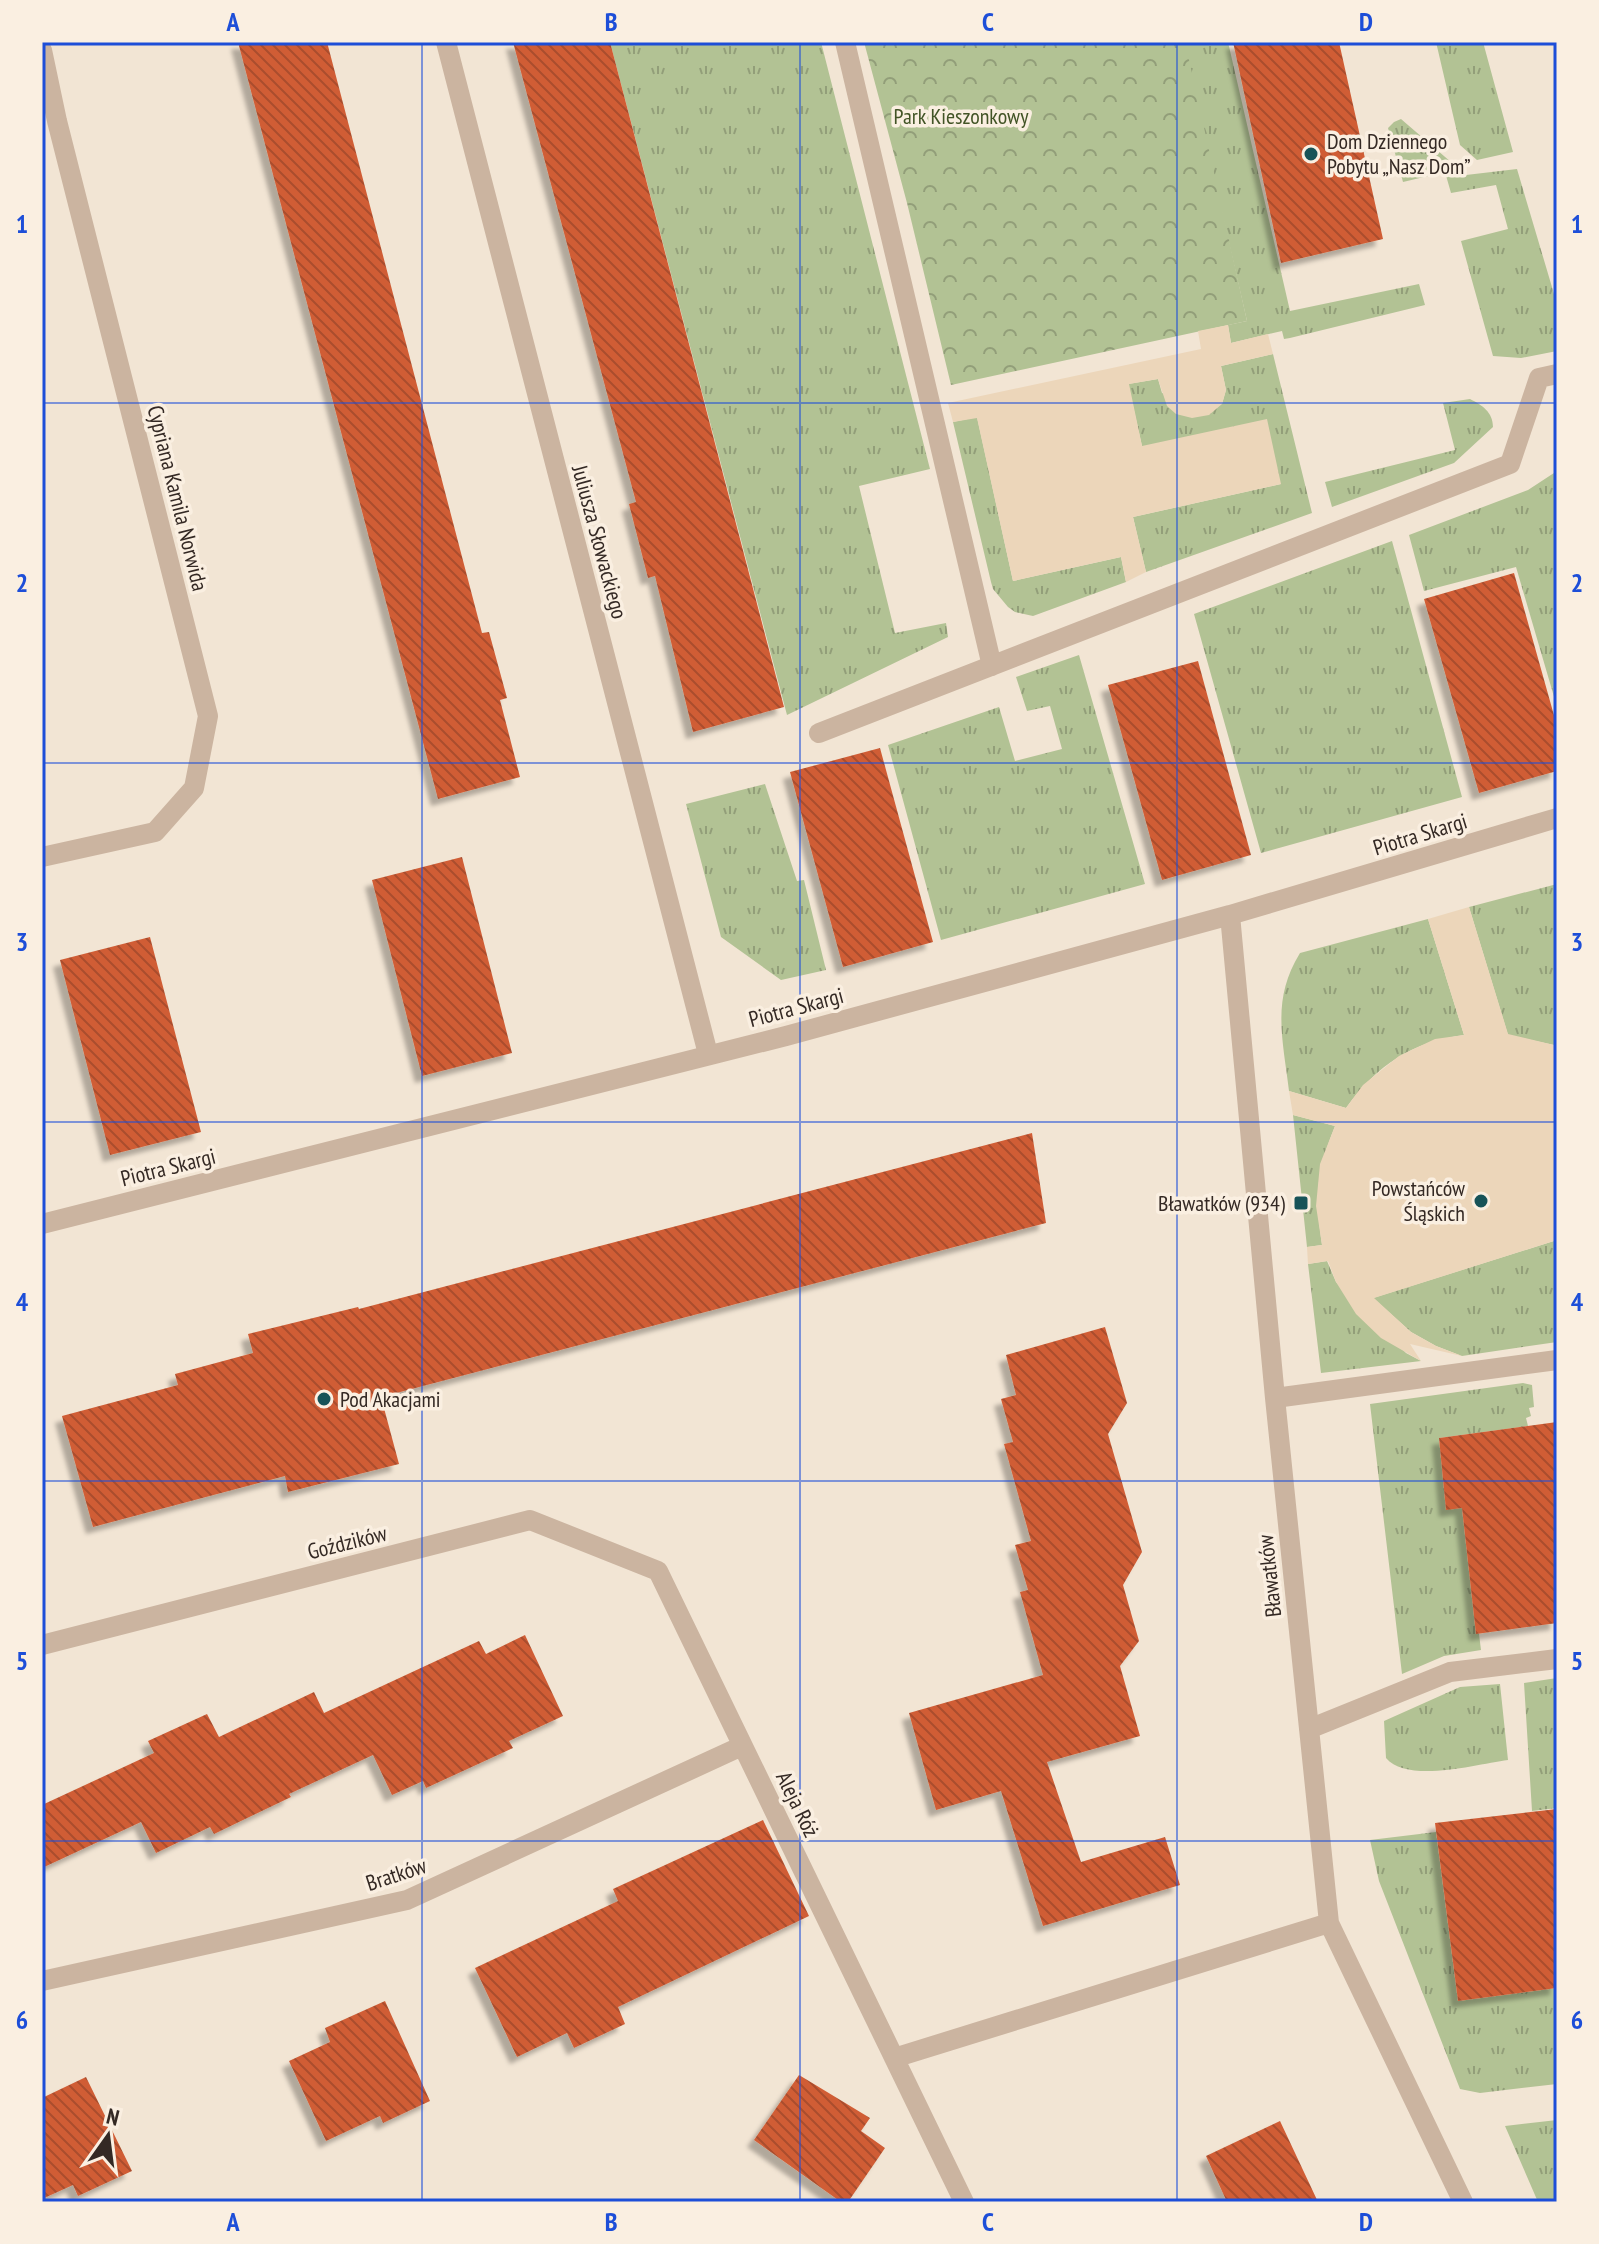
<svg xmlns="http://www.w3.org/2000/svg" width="1599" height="2244" font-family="'PT Sans Narrow',sans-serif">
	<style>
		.grass { fill: url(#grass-tufts) }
		.park { fill: url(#park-crowns) }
		.plaza { fill: #ecd6ba }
		.building { fill: url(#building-back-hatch); filter: url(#shadow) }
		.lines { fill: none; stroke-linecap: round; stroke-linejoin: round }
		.minor { stroke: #cbb4a0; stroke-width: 20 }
		.grid { fill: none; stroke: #1d4ed8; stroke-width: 2; stroke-opacity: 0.55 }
		.poi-dot { fill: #175358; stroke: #faefe1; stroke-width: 3 }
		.labels { text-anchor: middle; stroke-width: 7; stroke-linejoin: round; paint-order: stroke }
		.park-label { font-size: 22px; fill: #425426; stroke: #faefe1 }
		.poi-label { font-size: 22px; fill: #342924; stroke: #faefe1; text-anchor: start }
		.street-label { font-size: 22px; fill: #342924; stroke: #faefe1 }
		.neatline { fill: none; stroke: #1d4ed8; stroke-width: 3 }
		.grid-label { font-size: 26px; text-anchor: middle; font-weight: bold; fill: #1d4ed8 }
	</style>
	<defs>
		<pattern id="grass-tufts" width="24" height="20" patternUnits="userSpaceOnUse" patternTransform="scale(2)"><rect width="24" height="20" fill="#b2c294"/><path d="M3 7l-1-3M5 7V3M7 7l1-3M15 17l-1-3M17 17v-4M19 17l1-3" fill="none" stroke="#929e79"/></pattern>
		<pattern id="park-crowns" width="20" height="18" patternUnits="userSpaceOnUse" patternTransform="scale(2)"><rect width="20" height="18" fill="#b2c294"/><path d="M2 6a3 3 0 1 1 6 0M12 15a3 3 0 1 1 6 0" fill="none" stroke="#929e79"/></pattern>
		<pattern id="building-back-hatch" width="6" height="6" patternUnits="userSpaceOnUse" patternTransform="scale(2)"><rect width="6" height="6" fill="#d05d35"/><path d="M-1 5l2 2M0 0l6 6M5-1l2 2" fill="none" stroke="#aa4d2d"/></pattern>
		<filter id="shadow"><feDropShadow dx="-7" dy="7" stdDeviation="2" flood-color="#0004"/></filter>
	</defs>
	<rect width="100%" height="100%" fill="#f2e5d4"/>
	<path class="grass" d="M610,42H821L930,469L859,486L895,633L946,623L948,637L787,715Z
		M1183,42H1228L1290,311L1419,284L1425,305L1290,338L1284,339L1282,331L1231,343L1228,325L1247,321Z
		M1436,42H1483L1513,152L1477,160L1460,145Z
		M1401,119L1466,175L1517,169L1557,304V351L1521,358L1493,356L1461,241L1508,229L1496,185L1451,193L1445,172L1403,182L1388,128L1394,122Z
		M1273,354L1312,513L1146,572L1133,517L1281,484L1142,446L1128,384L1158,379L1162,393L1222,404L1226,390L1221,366Z
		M1470,399C1482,405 1493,412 1493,427L1454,463L1332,507L1325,482L1455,450L1443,403Z
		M977,417L1013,581L1121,557L1126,582L1033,616L1015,612L1008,607L993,589L991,582L953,422Z
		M1557,471V707L1516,567L1424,591L1409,535L1528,490Z
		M1392,541L1462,797L1261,853L1194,614Z
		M1079,655L1145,884L941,940L888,745L999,707L1015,761L1062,749L1050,706L1027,711L1016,677Z
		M765,784L797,881L804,880L826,970L781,980L721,937L686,804Z
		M1557,884V1039L1554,1045L1508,1035L1469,907Z
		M1428,919L1464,1035C1412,1042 1377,1065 1346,1108L1289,1091C1283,1039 1271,1000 1300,953Z
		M1293,1115L1335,1126C1316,1174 1315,1194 1322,1245L1307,1247Z
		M1557,1240V1342L1462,1356L1436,1346L1411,1332L1373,1298Z
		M1327,1261L1336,1282L1406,1353L1421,1361L1321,1373L1308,1264Z
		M1523,1383L1532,1385L1534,1407L1529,1408L1531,1416L1526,1418L1528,1426L1439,1438L1446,1509L1462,1508L1476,1633L1479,1634L1481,1650L1444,1656L1402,1674L1370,1404Z
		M1557,1678V1808L1532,1811L1524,1683Z
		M1500,1684L1508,1760C1477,1764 1408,1784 1386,1758L1384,1721L1460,1687Z
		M1436,1832L1458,2001L1557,1988V2084L1480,2093L1460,2089L1379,1881L1370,1840Z
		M1557,2120V2202H1538L1505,2126Z"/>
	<path class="park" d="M864,42H1185L1247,321L951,385L907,203Z"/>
	<path class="plaza" d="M1228,325L1231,343L1268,334L1273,354L1221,366L1226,390L1222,404L1209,415L1192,418L1176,414L1167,406L1158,379L1129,384L1142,446L1267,419L1281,484L1133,517L1146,572L1126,582L1121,557L1013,581L977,418L953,422L948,403L1201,349L1198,331Z
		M1469,907L1508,1034L1554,1045L1557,1039V1240L1374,1298L1411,1332L1436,1346L1462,1356L1410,1344L1421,1361L1381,1338L1356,1314L1336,1282L1328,1261L1308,1264L1307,1247L1322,1245L1316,1206L1320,1164L1335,1126L1293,1115L1289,1091L1346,1108L1363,1085L1399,1056L1435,1039L1464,1035L1428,919Z"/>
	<path class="building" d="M238,42H327L482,633L489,632L507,698L500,700L520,777L438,799Z
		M513,42H610L784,707L693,732L655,576L648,578L629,504L636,502Z
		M1233,42H1339L1383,239L1281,263Z
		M1514,573L1557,726V771L1479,793L1424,599Z
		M1198,661L1251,855L1162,880L1108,685Z
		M880,748L933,942L843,967L790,772Z
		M462,857L512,1053L422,1076L372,880Z
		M150,937L201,1132L110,1155L60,960Z
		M1032,1133L1046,1223L381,1397L399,1464L288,1492L285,1476L93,1527L62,1416L178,1385L175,1374L253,1353L248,1334L358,1307L359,1309Z
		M1105,1327L1127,1403L1108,1434L1142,1552L1123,1585L1139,1641L1120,1666L1140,1736L1047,1762L1081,1862L1165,1837L1180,1885L1043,1926L1001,1791L936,1810L909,1713L1043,1675L1020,1592L1028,1590L1015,1545L1031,1541L1004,1444L1013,1442L1001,1399L1016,1395L1006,1355Z
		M1557,1422V1623L1476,1634L1462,1508L1446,1510L1439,1438Z
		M525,1635L563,1716L509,1741L513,1748L426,1788L423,1781L392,1795L373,1755L289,1794L291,1797L214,1834L210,1827L156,1853L141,1822L42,1868V1805L154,1753L148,1741L207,1714L219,1737L314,1692L324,1713L479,1641L486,1654Z
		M1557,1809V1988L1458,2001L1435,1823Z
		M763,1820L809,1916L618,2007L625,2024L574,2048L567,2033L517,2057L475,1968L618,1901L613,1889Z
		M385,2001L430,2101L383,2123L380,2116L326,2141L289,2061L330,2042L325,2028Z
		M799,2075L870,2118L861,2131L885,2148L848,2202H841L754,2140Z
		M86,2077L132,2171L78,2196L73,2185L42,2199V2098Z
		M1280,2121L1318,2202H1227L1206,2156Z"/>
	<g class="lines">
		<path class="minor" d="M446,42L708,1054
			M845,42L992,666
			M42,50L57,121L208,716L194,788L155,832L42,857
			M819,733L1510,464L1539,378L1557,374
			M1230,915L1275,1398L1329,1923L1463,2202
			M42,1224L786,1036L1230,915L1557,818
			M1275,1398L1557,1360
			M42,1645L530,1520L658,1571L964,2202
			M1309,1729L1450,1672L1557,1659
			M42,1981L407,1900L742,1746
			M894,2058L1329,1923"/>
	</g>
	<path class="grid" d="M422,42V2202M800,42V2202M1177,42V2202M42,403H1557M42,763H1557M42,1122H1557M42,1481H1557M42,1841H1557"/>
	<g class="poi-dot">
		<circle cx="1311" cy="154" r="8"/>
		<circle cx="1481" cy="1201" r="8"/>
		<rect x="1293" y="1195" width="16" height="16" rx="4"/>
		<circle cx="324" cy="1399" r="8"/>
	</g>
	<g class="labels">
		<g class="park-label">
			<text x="961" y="124">Park Kieszonkowy</text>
		</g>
		<g class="poi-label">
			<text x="1327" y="149">Dom Dziennego<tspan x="1327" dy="25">Pobytu „Nasz Dom”</tspan></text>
			<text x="1465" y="1196" text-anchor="end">Powstańców<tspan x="1465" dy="25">Śląskich</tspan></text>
			<text x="1285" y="1211" text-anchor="end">Bławatków (934)</text>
			<text x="340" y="1407">Pod Akacjami</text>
		</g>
		<g class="street-label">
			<text transform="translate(178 498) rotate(76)" y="8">Cypriana Kamila Norwida</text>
			<text transform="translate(600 542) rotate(75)" y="8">Juliusza Słowackiego</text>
			<text transform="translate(1420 834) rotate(-17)" y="8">Piotra Skargi</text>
			<text transform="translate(796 1007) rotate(-15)" y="8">Piotra Skargi</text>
			<text transform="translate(168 1167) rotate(-14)" y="8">Piotra Skargi</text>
			<text transform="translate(347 1542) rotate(-14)" y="8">Goździków</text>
			<text transform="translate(1269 1576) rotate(-96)" y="8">Bławatków</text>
			<text transform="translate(798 1804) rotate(64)" y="8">Aleja Róż</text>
			<text transform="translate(396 1874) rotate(-18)" y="8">Bratków</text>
		</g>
	</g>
	<rect width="1599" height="2244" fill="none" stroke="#faefe1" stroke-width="88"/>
	<g transform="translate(108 2136) rotate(14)" stroke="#faefe1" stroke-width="6" paint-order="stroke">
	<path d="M0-6L14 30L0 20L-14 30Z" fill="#342924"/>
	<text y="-12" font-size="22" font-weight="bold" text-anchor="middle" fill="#342924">N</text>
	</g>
	<rect x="44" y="44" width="1511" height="2156" class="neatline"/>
	<g class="grid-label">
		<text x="233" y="31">A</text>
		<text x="611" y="31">B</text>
		<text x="988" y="31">C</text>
		<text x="1366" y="31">D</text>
		<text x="22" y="233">1</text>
		<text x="1577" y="233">1</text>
		<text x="22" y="592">2</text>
		<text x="1577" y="592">2</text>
		<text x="22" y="951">3</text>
		<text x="1577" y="951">3</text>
		<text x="22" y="1311">4</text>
		<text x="1577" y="1311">4</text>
		<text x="22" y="1670">5</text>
		<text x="1577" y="1670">5</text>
		<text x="22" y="2029">6</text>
		<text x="1577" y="2029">6</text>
		<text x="233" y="2231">A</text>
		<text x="611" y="2231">B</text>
		<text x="988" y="2231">C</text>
		<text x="1366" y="2231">D</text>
	</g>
</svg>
